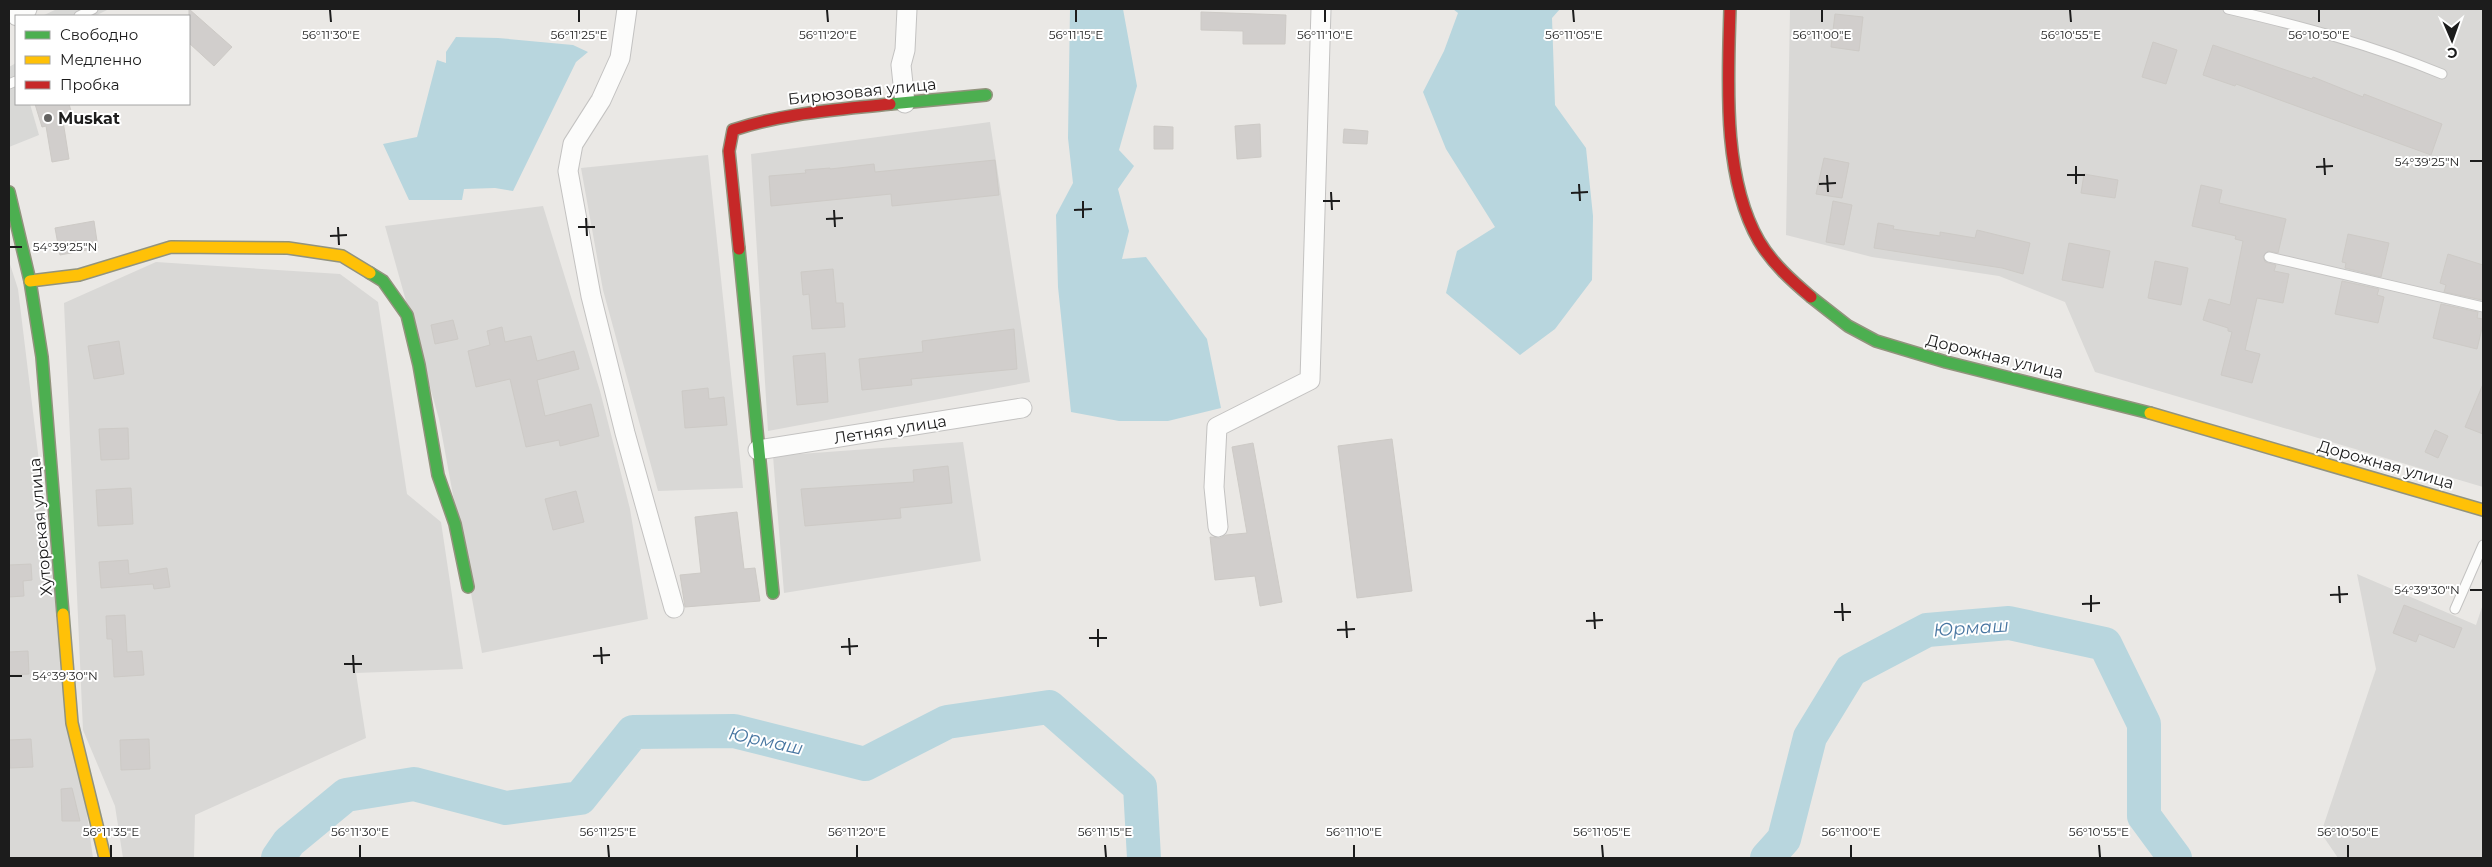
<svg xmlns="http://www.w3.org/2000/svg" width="2492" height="867" font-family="Montserrat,sans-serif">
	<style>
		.residential { fill: #d9d8d6 }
		.religious { fill: #d8d8d6 }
		.water { fill: #b8d6de }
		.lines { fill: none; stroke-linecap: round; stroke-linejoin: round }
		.river { stroke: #b8d6de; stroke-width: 34 }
		.building { fill: #d1cecc; stroke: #cdcac6 }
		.lane-casing { stroke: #c3c2c1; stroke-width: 11 }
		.street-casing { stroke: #c3c2c1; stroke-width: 21 }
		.fast-casing { stroke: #92937d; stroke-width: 14 }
		.slow-casing { stroke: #92937d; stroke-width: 14 }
		.jam-casing { stroke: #92937d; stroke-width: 14 }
		.lane { stroke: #fcfcfb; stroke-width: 9 }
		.street { stroke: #fcfcfb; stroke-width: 19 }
		.fast { stroke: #4caf50; stroke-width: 11 }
		.slow { stroke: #ffc107; stroke-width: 11 }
		.jam { stroke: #c62828; stroke-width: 11 }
		.ticks { fill: none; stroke: #1c1c1c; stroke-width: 2 }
		.poi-dot { fill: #646362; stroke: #fff; stroke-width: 2 }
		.labels { text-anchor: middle; stroke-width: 4; stroke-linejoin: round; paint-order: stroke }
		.street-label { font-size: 16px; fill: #1c1c1c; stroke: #fff }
		.poi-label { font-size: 16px; font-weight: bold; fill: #1c1c1c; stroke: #fff; text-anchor: start }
		.water-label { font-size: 18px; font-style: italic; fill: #4876a1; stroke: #fff }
		.ticks-label { font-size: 12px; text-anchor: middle; fill: #1c1c1c; stroke: #fff; stroke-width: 4; stroke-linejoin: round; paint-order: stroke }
	</style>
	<rect width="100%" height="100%" fill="#eae8e5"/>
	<path class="residential" d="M1790,9H2483V487L2095,372L2065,302L1999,276L1872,257L1786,235Z
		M990,122L1030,382L768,431L751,154Z
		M708,155L743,488L658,491L603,290L581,168Z
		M543,206L600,391L630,509L648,619L482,653L439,419L385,226Z
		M9,261L18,289L47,527L93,858H9Z
		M156,262L340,274L378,302L407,494L441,522L463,669L356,673L366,738L195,815L194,858H123L115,806L83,730L64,303Z
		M963,442L981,561L784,593L773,456Z
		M2357,574L2476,625L2483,604V858H2338L2321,833L2376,669Z"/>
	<path class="religious" d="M57,9H109L95,16H42Z
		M16,63V104H30L39,135L9,147V67Z"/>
	<path class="water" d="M1070,9H1123L1137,86L1119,150L1134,166L1118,189L1129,231L1122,259L1146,257L1207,339L1221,408L1168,421H1119L1071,412L1058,287L1056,215L1073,183L1068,138Z
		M1453,9H1560L1552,18L1555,105L1586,148L1593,216L1592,280L1555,329L1520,355L1446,293L1457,251L1495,227L1446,149L1423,92L1444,51L1458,13Z
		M456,37L498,38L573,45L588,52L576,62L513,191L495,188L464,189L462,200H409L383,144L417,137L437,60L446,63V52Z"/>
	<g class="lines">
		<path class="river" d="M278,858L289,842L346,795L414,784L506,808L580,798L633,732L734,731L865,764L947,722L1049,707L1140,787L1144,858
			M1767,858L1784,839L1810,737L1851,670L1927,630L2009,623L2105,644L2144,724V816L2175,858"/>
	</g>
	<path class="building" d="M189,9L232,47L214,66L189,43Z
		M1201,12L1286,15L1285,44H1243V31L1201,30Z
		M1835,14L1863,17L1859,51L1831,47Z
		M2153,42L2177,50L2166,84L2142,77Z
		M2213,45L2312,79L2313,77L2363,97L2364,94L2442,124L2431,155L2236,84L2235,86L2203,75Z
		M35,104H69L73,118L63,121L69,159L52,162L46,126L42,127Z
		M1260,124L1261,157L1237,159L1235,126Z
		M1154,126L1173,127V149H1154Z
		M1344,129L1368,131L1367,144L1343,143Z
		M1824,158L1849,163L1842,198L1816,194Z
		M995,160L999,195L892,206L891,194L771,206L769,176L806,173L805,170L830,168V169L874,164L875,172Z
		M2084,174L2118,180L2115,198L2081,193Z
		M2201,185L2222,190L2219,203L2286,219L2278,253L2268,251L2263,256L2265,262L2276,265L2274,271L2289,274L2283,303L2257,298L2245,350L2260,354L2252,383L2221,375L2232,332L2228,331V328L2203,320L2209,299L2230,305L2243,241L2235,239L2236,236L2192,226Z
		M1833,201L1852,205L1844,245L1826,242Z
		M94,221L98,248L60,255L55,228Z
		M1878,223L1894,226L1893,229L1940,236V232L1975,238L1977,230L2030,243L2023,274L2002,268L1874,248Z
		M2348,234L2389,243L2381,277L2345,268L2346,263L2342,262Z
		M2069,243L2110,251L2103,288L2062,280Z
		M2448,254L2483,265L2482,300L2444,292L2446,285L2440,283Z
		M2155,261L2188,268L2181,305L2148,298Z
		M833,269L836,303H843L845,327L812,329L809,294L803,295L801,272Z
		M2342,281L2379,289L2377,295L2384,297L2378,323L2335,314Z
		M2441,304L2478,312L2477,318L2483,319V324L2477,349L2433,338Z
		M453,320L458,339L435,344L431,325Z
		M502,327L505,342L531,336L537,361L574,351L579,369L537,380L545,416L591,404L599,436L560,446L559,440L526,447L510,379L476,387L468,351L490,345L487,331Z
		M1014,329L1017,369L911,379L912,385L862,390L859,359L923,352L922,341Z
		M119,341L124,374L94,379L88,346Z
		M825,353L828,402L797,405L793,356Z
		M2483,384V434L2465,427Z
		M708,388L709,399L724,397L727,425L685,428L682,391Z
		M128,428L129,459L101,460L99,429Z
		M2435,430L2448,436L2438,458L2425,452Z
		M1392,439L1412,591L1357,598L1338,446Z
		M1253,443L1282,602L1260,606L1255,576L1215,580L1210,537L1220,538L1226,535L1247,533L1232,447Z
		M948,466L952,503L900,508L901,518L805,526L801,489L914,482L913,470Z
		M131,488L133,524L98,526L96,490Z
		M576,491L584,522L553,530L545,499Z
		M737,512L744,569L755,568L760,601L685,607L680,575L701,573L695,517Z
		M128,560L129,574L167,568L170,587L154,589L153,584L101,588L99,562Z
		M31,564L32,580L23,581L24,596L9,597V565Z
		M2404,605L2462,628L2454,648L2419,634L2416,642L2393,633Z
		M125,615L127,652L142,651L144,675L114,677L112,639H107L106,616Z
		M28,651L29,674L9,675V652Z
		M31,739L33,767L10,768L9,740Z
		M149,739L150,769L121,770L120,740Z
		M72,788L80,821H62L61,789Z"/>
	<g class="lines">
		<defs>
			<path id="lane" d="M2228,9C2301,26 2372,45 2442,74
				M79,16L93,9
				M9,84L16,81
				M2269,257L2483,307
				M2455,609L2483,545"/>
			<path id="street" d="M627,9L620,58L601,100L573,144L568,171L591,296L625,433L674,608
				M17,16L27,9
				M905,103L901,65L905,50L907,9
				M758,450L1022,408
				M1218,527L1214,487L1217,427L1310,380L1321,9"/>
			<path id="fast" d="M890,104L986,95
				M9,192L30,281L42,357L63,614
				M739,249L773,593
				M370,273L383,281L407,315L419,365L438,475L455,524L468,587
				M1811,297L1848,326L1876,341L1946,362L2150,413"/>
			<path id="slow" d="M30,281L79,275L171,247L288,248L342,256L370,273
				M2150,413L2483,510
				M63,614L72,723L105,858"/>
			<path id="jam" d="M1730,9C1728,81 1722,177 1759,241C1772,263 1792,281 1811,297
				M739,249L729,151L733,130C784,113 836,110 890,104"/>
		</defs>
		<use href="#lane" class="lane-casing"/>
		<use href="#street" class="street-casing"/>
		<use href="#fast" class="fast-casing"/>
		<use href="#slow" class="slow-casing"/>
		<use href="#jam" class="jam-casing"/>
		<use href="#lane" class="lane"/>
		<use href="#street" class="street"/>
		<use href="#fast" class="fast"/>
		<use href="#slow" class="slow"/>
		<use href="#jam" class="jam"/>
	</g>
	<path class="ticks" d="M330,10L331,22M579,10V22M827,10L828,22M1076,10V22M1325,10V22M1573,10L1574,22M1822,10V22M2070,10L2071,22M2319,10V22M2324,158L2325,175M2470,161H2482M2076,166V184M2316,167L2333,166M1827,175L1828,192M2067,175H2085M1579,184L1580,201M1819,184L1836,183M1331,192L1332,210M1571,193L1588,192M1083,201V218M1323,201H1340M834,210L835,227M1074,210L1092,209M586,218L587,236M826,219L843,218M338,227L339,245M578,227H595M330,236L347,235M10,247H22M2339,586L2340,603M2470,590H2482M2091,595V612M2330,595L2348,594M1842,603L1843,621M2082,604L2100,603M1594,612L1595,629M1834,612H1851M1346,621L1347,638M1586,621L1603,620M1098,629V647M1337,630L1355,629M849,638L850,655M1089,638H1107M601,647L602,664M841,647L858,646M353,655L354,673M593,656L610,655M344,664H362M10,676H22M111,845V857M360,845V857M608,845L609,857M857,845V857M1105,845L1106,857M1354,845V857M1602,845L1603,857M1851,845V857M2099,845L2100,857M2348,845V857"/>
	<circle class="poi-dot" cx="48" cy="118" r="5"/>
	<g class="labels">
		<g class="street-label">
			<text transform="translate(862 91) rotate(-6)" y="6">Бирюзовая улица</text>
			<text transform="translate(1995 356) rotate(14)" y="6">Дорожная улица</text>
			<text transform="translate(890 429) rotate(-9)" y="6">Летняя улица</text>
			<text transform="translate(2386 464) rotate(16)" y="6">Дорожная улица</text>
			<text transform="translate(40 527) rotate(-95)" y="6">Хуторская улица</text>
		</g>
		<g class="poi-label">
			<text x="58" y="124">Muskat</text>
		</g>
		<g class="water-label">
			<text transform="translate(1971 628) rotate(-4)" y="6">Юрмаш</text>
			<text transform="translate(766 741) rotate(12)" y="6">Юрмаш</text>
		</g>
	</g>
	<g class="ticks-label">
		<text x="331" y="39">56°11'30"E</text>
		<text x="579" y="39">56°11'25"E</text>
		<text x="828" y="39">56°11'20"E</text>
		<text x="1076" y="39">56°11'15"E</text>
		<text x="1325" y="39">56°11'10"E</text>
		<text x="1574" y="39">56°11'05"E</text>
		<text x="1822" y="39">56°11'00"E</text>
		<text x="2071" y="39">56°10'55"E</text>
		<text x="2319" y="39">56°10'50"E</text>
		<text x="2427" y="166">54°39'25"N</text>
		<text x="65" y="251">54°39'25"N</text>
		<text x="2427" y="594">54°39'30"N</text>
		<text x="65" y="680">54°39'30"N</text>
		<text x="111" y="836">56°11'35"E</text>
		<text x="360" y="836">56°11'30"E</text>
		<text x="608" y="836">56°11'25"E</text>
		<text x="857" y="836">56°11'20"E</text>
		<text x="1105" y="836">56°11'15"E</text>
		<text x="1354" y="836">56°11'10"E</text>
		<text x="1602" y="836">56°11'05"E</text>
		<text x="1851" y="836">56°11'00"E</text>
		<text x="2099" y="836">56°10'55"E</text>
		<text x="2348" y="836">56°10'50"E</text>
	</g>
	<rect width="2492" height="867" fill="none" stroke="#1c1c1c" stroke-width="20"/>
	<rect x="15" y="15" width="175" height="90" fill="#ffffff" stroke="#a4a4a4"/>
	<rect x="25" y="31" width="25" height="8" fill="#4caf50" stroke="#a4a4a4"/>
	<text x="60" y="40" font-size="15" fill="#1c1c1c">Свободно</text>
	<rect x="25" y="56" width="25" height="8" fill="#ffc107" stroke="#a4a4a4"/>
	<text x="60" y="65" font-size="15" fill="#1c1c1c">Медленно</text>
	<rect x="25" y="81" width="25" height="8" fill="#c62828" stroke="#a4a4a4"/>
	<text x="60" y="90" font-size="15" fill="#1c1c1c">Пробка</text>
	<g transform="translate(2452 40) rotate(178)" stroke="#ffffff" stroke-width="4" paint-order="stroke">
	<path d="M0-4L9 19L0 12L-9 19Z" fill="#1c1c1c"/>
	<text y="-8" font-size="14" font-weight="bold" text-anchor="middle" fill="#1c1c1c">С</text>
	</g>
</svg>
